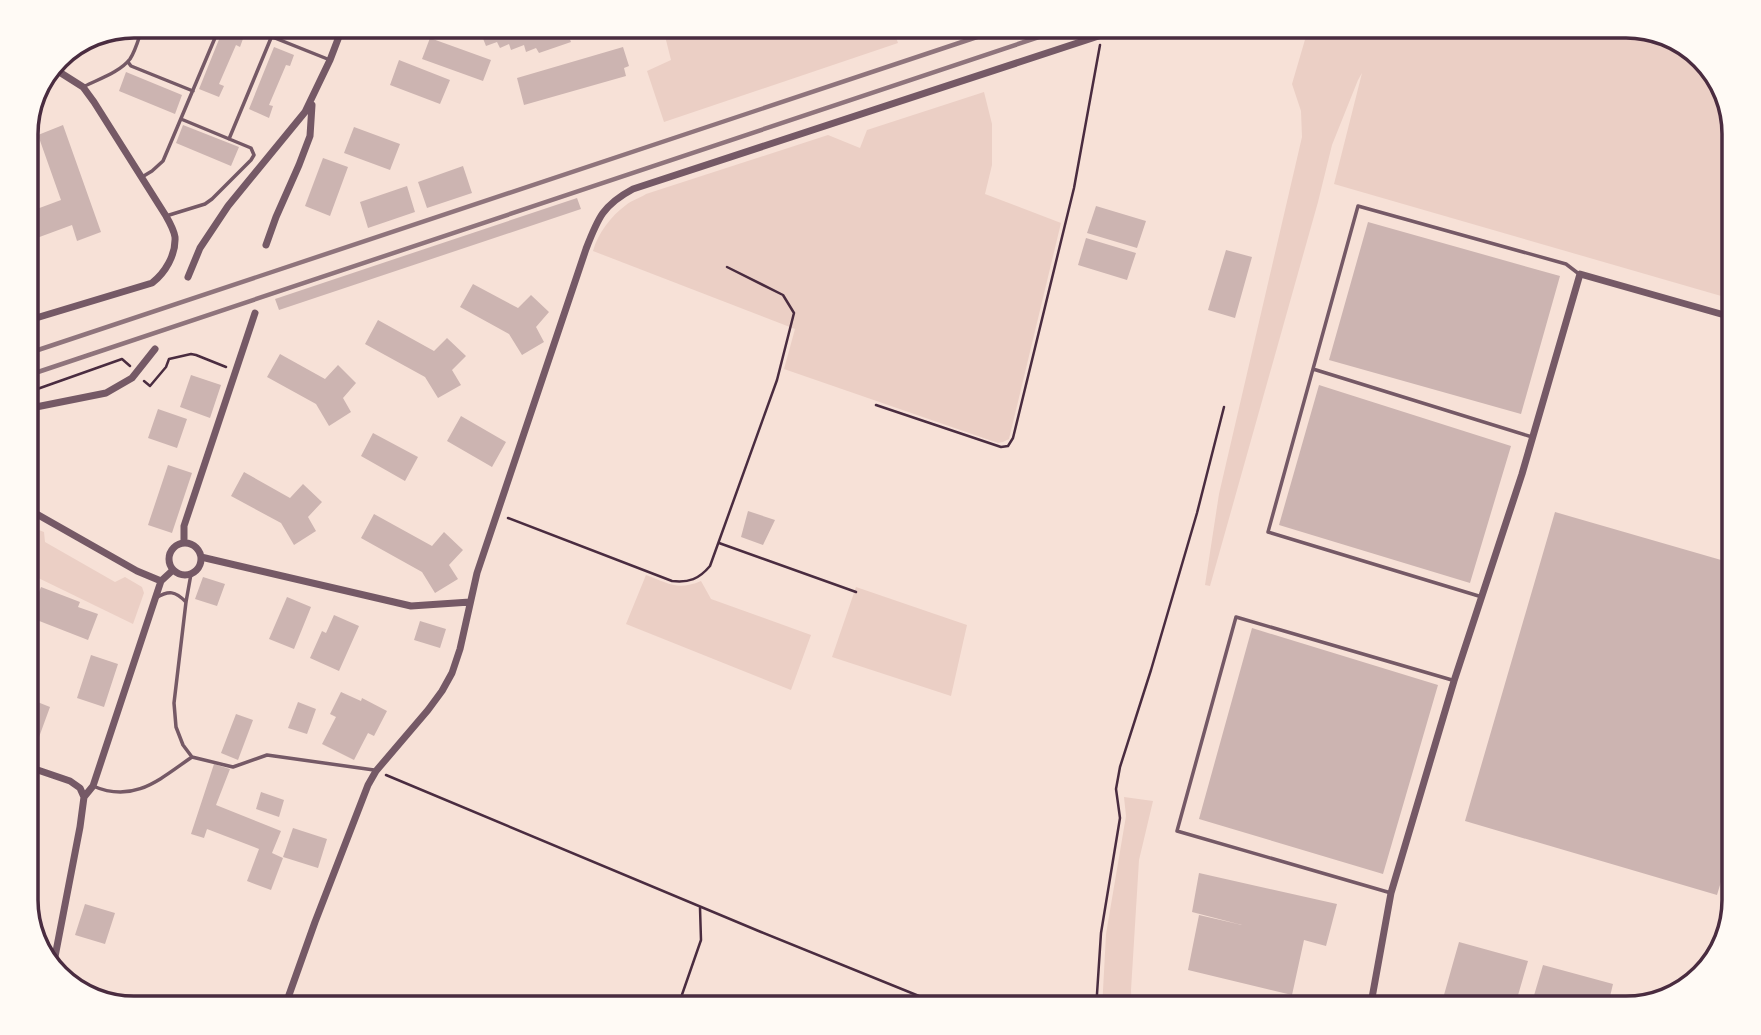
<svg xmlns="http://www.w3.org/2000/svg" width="1761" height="1035" font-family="'PT Sans Narrow',sans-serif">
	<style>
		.green { fill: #ebcfc5 }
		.building { fill: #ccb4b1 }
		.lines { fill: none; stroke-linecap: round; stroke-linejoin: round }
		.path { stroke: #4a2c40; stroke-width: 2.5 }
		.service { stroke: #755966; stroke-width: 3.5 }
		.minor { stroke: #755966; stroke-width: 7 }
		.rail { stroke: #8f747c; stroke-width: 4.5 }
		.rim { fill: none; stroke: #4a2c40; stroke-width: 3.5 }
	</style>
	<rect width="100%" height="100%" fill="#f7e1d7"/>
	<path class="green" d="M685,26H892L898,43L664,122L647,71L671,60L665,36L685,28Z
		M1309,26H1396L1394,29L1399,26H1627L1681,41L1720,80L1735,128V300L1334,184L1362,73L1358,80L1332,145L1318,202L1210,586L1205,585L1219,494L1302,137L1301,111L1292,84Z
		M984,92L992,124V165L985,194L1061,223L1009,439L1003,442L998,443L784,369L795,329L593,251C598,233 611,216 626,205C632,200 640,198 646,194L828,135L860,148L867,130Z
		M36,529L44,532L45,542L115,582L125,577L142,587L144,593L133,624L26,572V538L30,531Z
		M646,575C668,583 677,591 701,581L711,599L811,635L791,690L626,624Z
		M856,587L967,625L951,696L832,657Z
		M1124,797L1153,801L1139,860L1131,990L1132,1009H1102L1106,934L1126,816Z"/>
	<path class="building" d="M134,26H137L131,39L117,33Z
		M282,26H300L304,28L300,39L280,31Z
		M478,26H559L560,28L565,27L571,42L539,53L536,48L526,52L524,45L511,50L509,44L500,48L497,42L486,46Z
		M224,27L244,36L240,47L236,45L219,84L224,86L219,97L199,89Z
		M430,38L491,60L483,81L422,59Z
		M274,47L294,55L290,66L286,65L269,105L273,106L269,118L249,109Z
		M623,47L629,66L624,68L626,76L524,105L517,78Z
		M399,60L450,80L440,104L390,85Z
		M126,72L182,95L175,114L119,91Z
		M63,125L101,232L77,241L72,225L26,242V213L61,200L38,135Z
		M183,125L239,147L231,166L176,143Z
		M354,127L400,144L390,170L344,153Z
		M323,158L348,167L330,216L305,206Z
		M463,166L472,193L427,208L418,182Z
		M407,186L415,212L368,228L360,202Z
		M577,198L581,209L279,310L275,299Z
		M1096,206L1146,221L1137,248L1087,233Z
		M1368,222L1560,276L1521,414L1329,360Z
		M1086,238L1136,253L1127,280L1078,265Z
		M1226,250L1252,257L1235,318L1208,310Z
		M473,284L518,308L531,295L549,312L536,327L544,342L522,355L509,334L460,307Z
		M378,320L434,351L447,338L466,356L452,370L461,385L438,398L425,377L365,344Z
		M280,354L325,379L338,365L356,383L343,398L351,412L329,426L316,404L267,377Z
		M191,375L221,385L210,418L180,407Z
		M1319,385L1511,446L1470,583L1279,525Z
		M158,409L187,419L177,448L148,438Z
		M461,416L506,442L492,467L447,441Z
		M373,433L418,457L405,481L361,456Z
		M168,465L192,473L172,533L148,525Z
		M244,472L290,498L303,484L322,502L308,517L316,531L294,545L281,523L231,496Z
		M748,511L775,520L763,545L741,537Z
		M1555,512L1735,564V835L1717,895L1465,821Z
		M374,514L432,546L444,532L463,550L449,565L458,579L435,593L422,572L361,538Z
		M203,577L225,584L217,606L195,599Z
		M41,587L80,602L78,607L98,614L88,640L29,617Z
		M287,597L311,607L294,649L269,639Z
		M334,615L359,626L339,671L310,658L322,631L326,633Z
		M420,621L446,629L440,648L414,640Z
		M1252,628L1438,685L1383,874L1199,819Z
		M91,655L118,664L104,707L77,698Z
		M341,692L361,701L362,698L387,711L374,736L368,733L354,760L322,744L336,717L330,714Z
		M30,699L50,707L35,748L26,745V708Z
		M298,702L316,709L307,734L288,728Z
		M236,714L253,720L238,760L221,753Z
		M214,764L230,769L216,805L281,831L272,853L283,858L271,890L247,881L259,849L207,829L204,838L191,834Z
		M261,792L284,800L279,817L256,809Z
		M293,828L327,839L318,868L283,857Z
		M1199,873L1337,904L1326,946L1304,940L1292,995L1188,970L1199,915L1242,925L1192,912Z
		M85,904L115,913L105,944L75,935Z
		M1459,942L1528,961L1514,1009H1440Z
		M1543,965L1613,984L1607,1009H1530Z"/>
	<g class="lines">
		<path class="path" d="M144,381L150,386L166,367L169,359L191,354L196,355L226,367
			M26,393L122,359L130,366
			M876,405L1001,447L1008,446L1013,438L1074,188L1100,45
			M508,518L672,581C689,583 699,579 710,566L777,380L794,313L783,295L727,267
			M719,543L856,592
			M386,775L761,932L951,1009
			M677,1009L701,940L700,908
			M1096,1009L1101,933L1120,818L1116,789L1120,767L1151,670L1197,513L1224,407"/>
		<path class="service" d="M245,26L330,60
			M128,62L131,66L193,91
			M85,86C99,79 120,72 130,59C136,50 139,37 143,26
			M229,139L276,26
			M142,177L152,171L163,161L220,26
			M166,216L205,204L212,199L251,160L254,155L251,148L181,119
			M1313,369L1268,532L1482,597
			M1532,437L1313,369L1358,206L1566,264L1579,274
			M191,574L186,602L174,703L176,727L183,745L192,757L233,767L267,755L374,770
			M156,598C169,590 175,591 186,602
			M93,786C134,804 160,779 192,757
			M1391,893L1177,831L1236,617L1452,680"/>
		<path class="minor" d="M266,245L276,217L299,165L310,136L312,105
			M188,277L200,248L228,206L305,112L330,60L343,26
			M26,321L152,283C165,273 176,255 175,237C174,230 170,223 166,216L94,102L83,87L53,68
			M26,409L106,393L132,378L155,349
			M26,508L137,571L161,581L173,570
			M169 559a16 16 0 1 1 32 0a16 16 0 1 1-32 0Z
			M184,543V526L255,313
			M201,557L411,606L470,602
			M26,766L70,781L80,788L84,797L80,827L53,967
			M84,797L93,786L161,581
			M284,1009L315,922L368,785L376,771L428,710L442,691L452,673L460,649L477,573L586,249C598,218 603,205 633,189L1129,26
			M1370,1009L1391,893L1454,681L1522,474L1580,274L1735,318"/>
		<path class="rail" d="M26,354L1010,26
			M26,376L1072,26"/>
	</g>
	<path d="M0 0H1761V1035H0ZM134 38H1626A96 96 0 0 1 1722 134V900A96 96 0 0 1 1626 996H134A96 96 0 0 1 38 900V134A96 96 0 0 1 134 38Z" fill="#fffaf5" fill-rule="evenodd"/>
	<path class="rim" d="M134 38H1626A96 96 0 0 1 1722 134V900A96 96 0 0 1 1626 996H134A96 96 0 0 1 38 900V134A96 96 0 0 1 134 38Z"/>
</svg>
